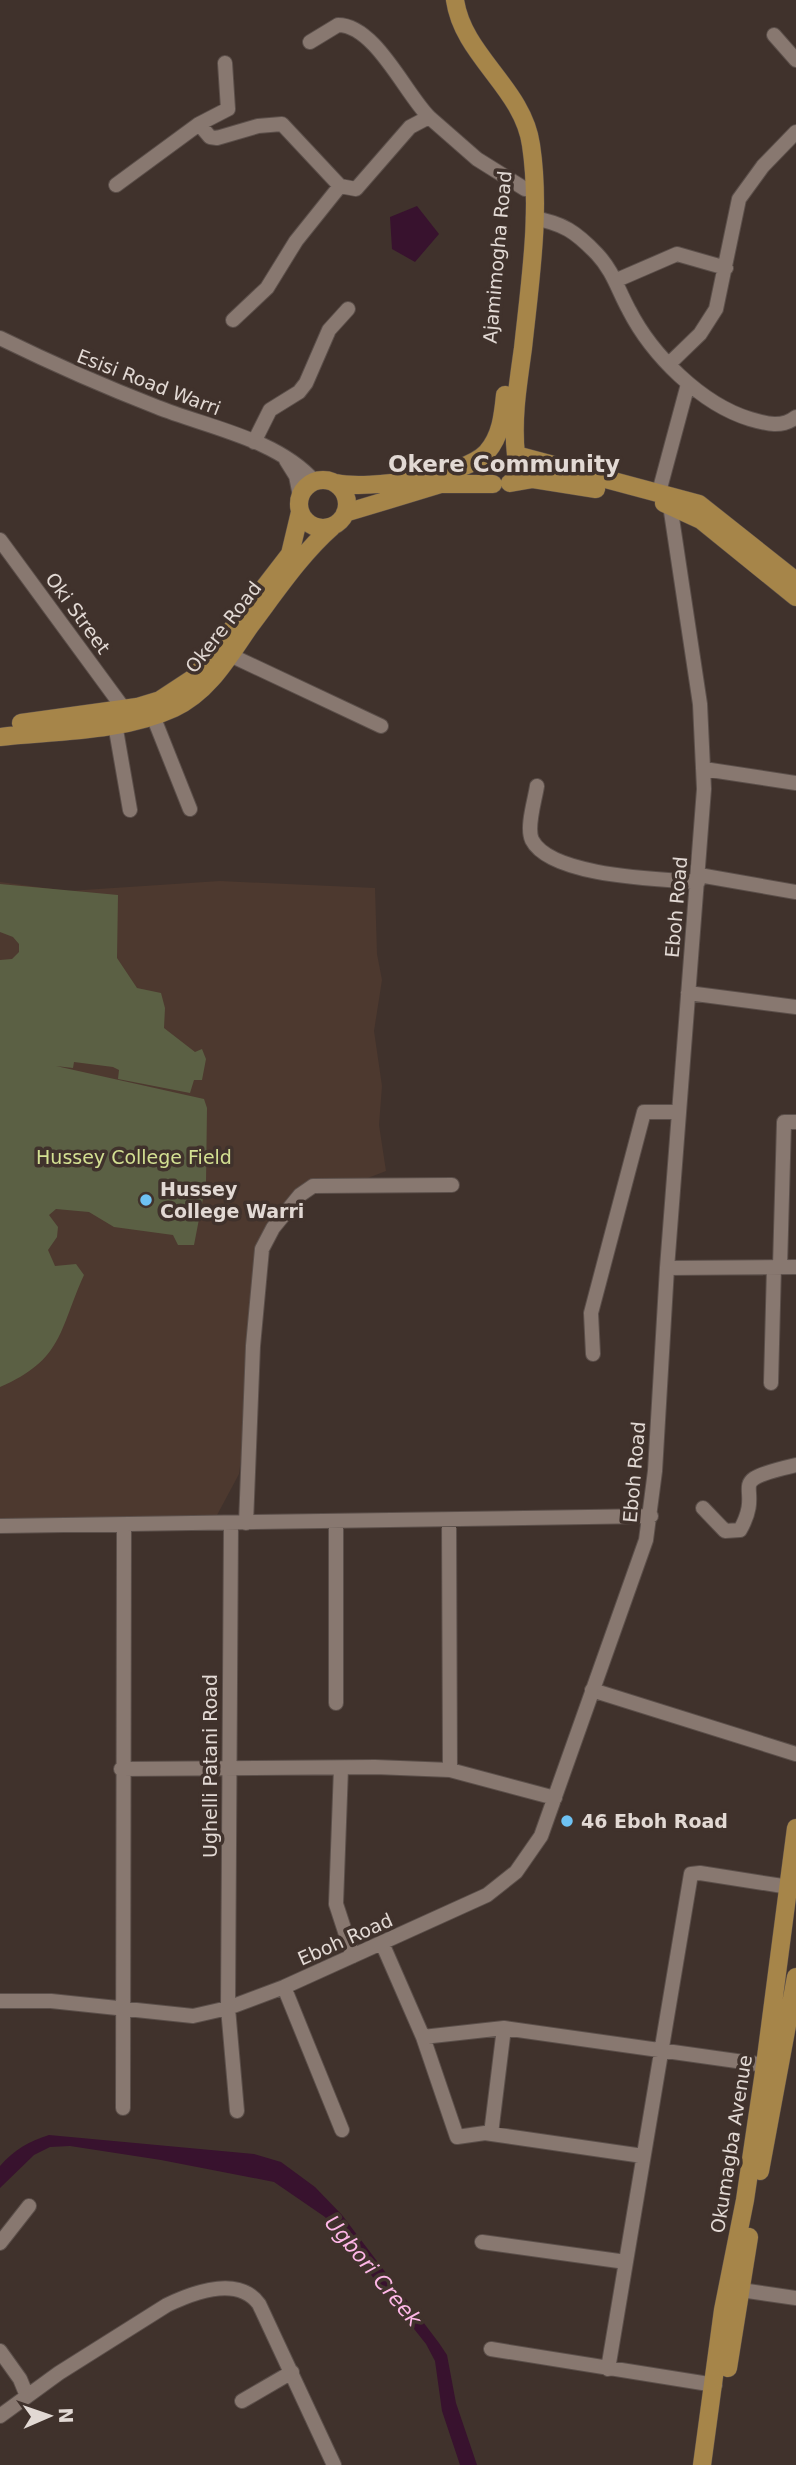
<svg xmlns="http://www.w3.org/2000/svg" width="796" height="2465" font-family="'DejaVu Sans',sans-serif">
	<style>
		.built { fill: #4d392f }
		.green { fill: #5b6044 }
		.water { fill: #38122e }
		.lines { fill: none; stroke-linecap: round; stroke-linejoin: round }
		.minor-casing { stroke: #5b4f4a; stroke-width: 16 }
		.major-casing { stroke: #5b4f4a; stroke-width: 19 }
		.minor { stroke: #887870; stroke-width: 14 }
		.major { stroke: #a68549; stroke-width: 18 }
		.poi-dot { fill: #6ec2f3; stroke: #40322c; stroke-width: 2.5 }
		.labels { text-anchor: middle; stroke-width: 7; stroke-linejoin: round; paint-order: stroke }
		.street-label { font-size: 19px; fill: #e2d9d4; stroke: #40322c }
		.park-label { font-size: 19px; fill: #d3e092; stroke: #40322c }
		.poi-label { font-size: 19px; font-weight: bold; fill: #e2d9d4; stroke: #40322c; text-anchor: start }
		.water-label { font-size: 21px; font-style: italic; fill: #feb7e7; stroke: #40322c }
		.quarter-label { font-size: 23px; font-weight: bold; fill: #e2d9d4; stroke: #40322c }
	</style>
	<rect width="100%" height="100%" fill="#40322c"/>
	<path class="built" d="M220,881L375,888L377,954L382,980L374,1031L382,1086L379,1125L386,1171L360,1181L311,1178L270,1228L239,1474L216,1517L0,1522V882L68,891Z"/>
	<path class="green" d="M0,884L118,895L117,958L137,988L161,993L165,1008L164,1028L195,1052L202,1049L206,1059L202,1080H194L190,1093L118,1079L119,1070L113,1067L74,1062L73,1068L56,1066L204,1099L207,1108L206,1183L194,1245H178L173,1235L114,1227L89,1212L56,1209L49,1215L58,1227L57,1237L48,1250L55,1266L76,1264L84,1275C59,1330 63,1360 0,1387V960L12,959L19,952V944L13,937L0,932Z"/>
	<path class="water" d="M417,206L439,234L415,262L392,249L390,217Z
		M49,2135L254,2154L281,2162L315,2187L342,2215L439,2343L447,2355L456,2403L477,2465H460L442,2411L435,2361L426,2344L325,2217L274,2182L161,2160L70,2146L50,2147L34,2155L0,2188V2166C14,2150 29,2141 49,2135Z"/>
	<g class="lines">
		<defs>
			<path id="minor" d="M774,35L796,60
				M310,42L338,25C375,25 405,93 429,117
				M199,124L228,109L225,63
				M116,185L199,124L210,137L217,138L258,126L282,124L340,186L356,189L410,127L429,117L477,159L525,189
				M533,218C563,223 576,232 597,254C613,271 618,290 629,310C652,355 701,404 750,419C767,424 782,428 796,417
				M617,280L677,254L726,268
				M233,320L267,288L296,241L340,186
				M0,338C51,363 103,386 157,407C207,427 277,439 314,481
				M670,363L700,334L716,309L739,199L763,166L796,132
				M254,442L270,410L299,392L306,383L329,330L348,309
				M286,460L296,476L300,496
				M659,492L688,384
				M0,540L124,709
				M230,655L381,726
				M153,716L190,809
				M115,724L130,810
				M704,769L796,783
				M537,786C535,800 526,827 532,840C551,877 661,879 698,882
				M699,875L796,892
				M688,993L796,1007
				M780,1267L784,1122H796
				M667,1268L796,1267
				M593,1354L591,1313L644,1112H679
				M771,1383L774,1267
				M703,1508L725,1531L740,1530C767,1483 718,1483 796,1465
				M449,1520L450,1770
				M336,1522V1703
				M231,1523L228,2008L237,2111
				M246,1523L253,1346L262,1249L273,1228L300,1195L313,1186L452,1185
				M0,1526L651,1516
				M592,1690L796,1754
				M341,1768L336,1904L353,1956
				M121,1769L375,1767L450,1770L555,1798
				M382,1943L423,2037
				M284,1987L342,2130
				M0,2001H51L193,2016L228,2008L284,1987L487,1895L516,1872L541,1836L646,1540L655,1471L667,1268L704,789L700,704L670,505
				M123,2108L124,1526
				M491,2134L504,2028
				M643,2156L485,2133L457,2137L423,2037L504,2028L765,2065
				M482,2242L626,2262
				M0,2243L29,2206
				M741,2290L796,2298
				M491,2349L715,2385
				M0,2351L20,2379L27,2396
				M608,2369L691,1874L700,1873L789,1887
				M242,2401L292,2372
				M0,2416L59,2373L167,2305C194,2292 238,2275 259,2304L334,2465"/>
			<path id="major" d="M455,0C463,56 523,88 531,145C541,211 530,282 523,348C518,384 512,419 516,455L699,504L796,581
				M299 504a24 24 0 1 1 48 0a24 24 0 1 1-48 0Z
				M336,483C368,490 464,477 487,452C501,436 503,415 505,395
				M510,483L533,479L596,489
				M664,503L701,520L796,597
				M345,513L441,484H493
				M21,723L137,707L160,700L195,677L290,554L300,512
				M0,737C56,731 122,732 174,708C209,692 229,656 250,626C275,593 301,554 332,527
				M760,2171L796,1977
				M728,2368L749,2237
				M702,2465L723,2310L745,2200L765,2065L796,1828"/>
		</defs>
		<use href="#minor" class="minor-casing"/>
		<use href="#major" class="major-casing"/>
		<use href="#minor" class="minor"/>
		<use href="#major" class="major"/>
	</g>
	<g class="poi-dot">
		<circle cx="146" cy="1200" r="7"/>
		<circle cx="567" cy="1821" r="7"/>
	</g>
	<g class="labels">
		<g class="street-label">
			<text transform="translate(497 257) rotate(-85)" y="7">Ajamimogha Road</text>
			<text transform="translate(149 382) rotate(21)" y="7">Esisi Road Warri</text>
			<text transform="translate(78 613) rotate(54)" y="7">Oki Street</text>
			<text transform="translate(223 627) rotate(-52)" y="7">Okere Road</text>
			<text transform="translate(676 907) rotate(-85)" y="7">Eboh Road</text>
			<text transform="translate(634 1472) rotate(-85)" y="7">Eboh Road</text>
			<text transform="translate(210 1766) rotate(-90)" y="7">Ughelli Patani Road</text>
			<text transform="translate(345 1939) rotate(-24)" y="7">Eboh Road</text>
			<text transform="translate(731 2144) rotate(-81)" y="7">Okumagba Avenue</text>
		</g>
		<g class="park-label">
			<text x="134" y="1164">Hussey College Field</text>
		</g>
		<g class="poi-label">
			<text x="160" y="1196">Hussey<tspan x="160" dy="22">College Warri</tspan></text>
			<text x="581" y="1828">46 Eboh Road</text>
		</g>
		<g class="water-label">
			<text transform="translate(373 2271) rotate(50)" y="7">Ugbori Creek</text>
		</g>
		<g class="quarter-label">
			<text x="504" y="472">Okere Community</text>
		</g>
	</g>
	<g transform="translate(49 2416) rotate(88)" stroke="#40322c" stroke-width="5" paint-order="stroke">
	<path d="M0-5L12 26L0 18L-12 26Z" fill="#e2d9d4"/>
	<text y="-10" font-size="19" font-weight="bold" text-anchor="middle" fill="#e2d9d4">N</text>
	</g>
</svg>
